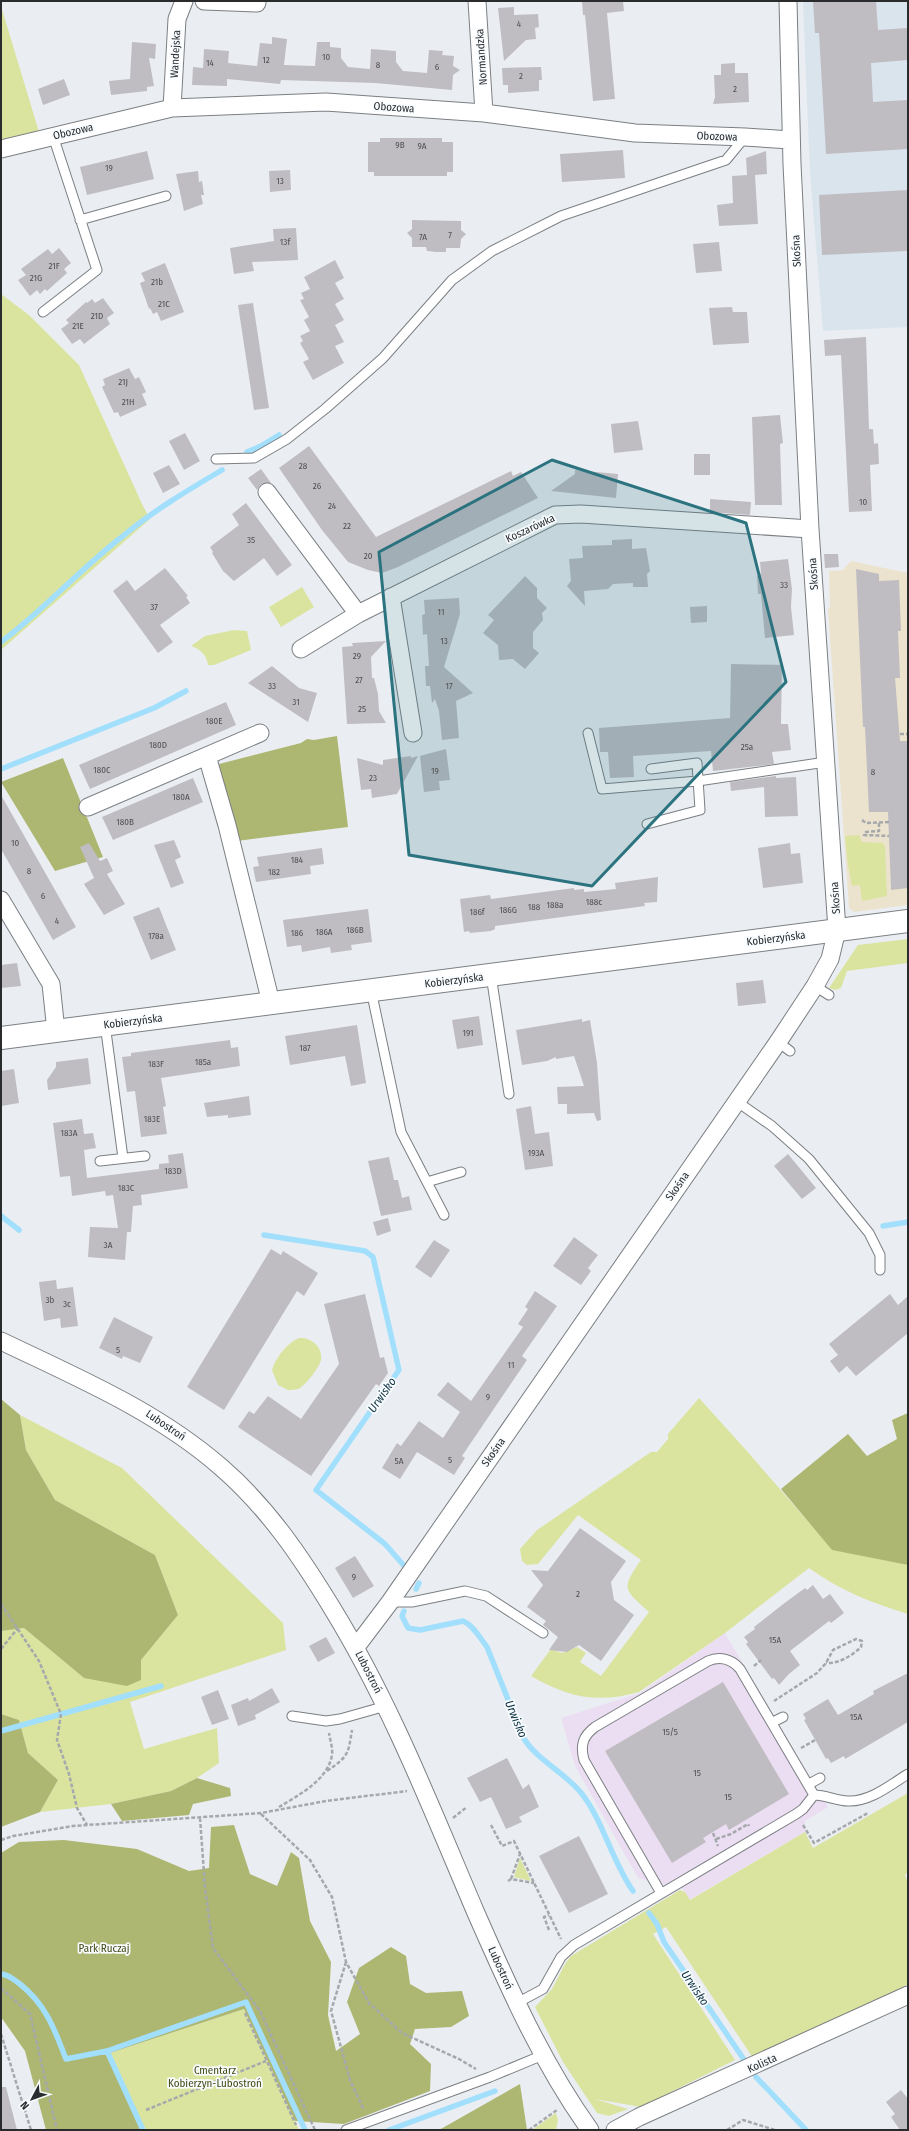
<svg xmlns="http://www.w3.org/2000/svg" width="909" height="2131" font-family="'Fira Sans Condensed',sans-serif">
	<style>
		.commercial { fill: #ecdef2 }
		.built { fill: #dae4ed }
		.education { fill: #ece3ce }
		.green { fill: #dae49f }
		.forest { fill: #adb772 }
		.lines { fill: none; stroke-linecap: round; stroke-linejoin: round }
		.stream { stroke: #a2dffc; stroke-width: 5.5 }
		.building { fill: #bfbdc2 }
		.lane-casing { stroke: #7b7f83; stroke-width: 11 }
		.street-casing { stroke: #7b7f83; stroke-width: 19 }
		.secondary-casing { stroke: #7b7f83; stroke-width: 24 }
		.path { stroke: #a6a9ac; stroke-width: 2.5; stroke-dasharray: 4 2; stroke-linecap: butt }
		.lane { stroke: #fff; stroke-width: 9 }
		.street { stroke: #fff; stroke-width: 17 }
		.secondary { stroke: #fff; stroke-width: 22 }
		.marked { fill: #2c7380; fill-opacity: 0.2; stroke: #2c7380; stroke-width: 3; stroke-linejoin: round }
		.labels { text-anchor: middle; stroke-width: 3.5; stroke-linejoin: round; paint-order: stroke }
		.number-label { font-size: 9px; fill: #4f5052 }
		.street-label { font-size: 11px; fill: #2a2b2d; stroke: #f8fcff }
		.park-label { font-size: 11px; fill: #454b17; stroke: #f8fcff }
		.water-label { font-size: 12px; font-style: italic; fill: #0f3342; stroke: #f8fcff }
	</style>
	<rect width="100%" height="100%" fill="#eaeef2"/>
	<path class="commercial" d="M725,1633L828,1807L805,1821V1832L689,1900L683,1889L638,1878L575,1766L561,1718L640,1693Z"/>
	<path class="built" d="M803,1H908V327L823,331L810,173Z"/>
	<path class="education" d="M851,561L908,573V905L854,912L849,908L828,609L830,607L829,571L843,570Z"/>
	<path class="green" d="M1,6L39,132L1,142Z
		M1,294L29,315L79,365L142,504L150,519L1,650Z
		M302,587L314,607L281,627L269,607Z
		M234,630L247,631L251,650L214,665H208C207,655 200,649 191,646L205,636Z
		M859,835L862,842L883,843L885,847L887,896L862,901L860,885L852,886L848,865L845,836Z
		M908,939V963L847,971L841,988L835,990L829,988L858,945Z
		M299,1338C311,1337 323,1347 321,1360C319,1368 307,1383 300,1388C296,1390 292,1390 288,1390L278,1385L272,1370C276,1357 287,1343 299,1338Z
		M699,1398L746,1450L832,1549L908,1565V1614C872,1603 839,1590 809,1568L725,1633L639,1692C597,1704 567,1697 531,1676L551,1649L562,1653L577,1647L586,1653L580,1662L601,1676L649,1612C623,1589 621,1589 641,1560L578,1515L538,1564L527,1565L522,1561L520,1549L537,1530L651,1452H657L668,1439V1434Z
		M20,1415L122,1468L283,1623L286,1650L130,1702L144,1749L217,1728L219,1763L197,1778L171,1791L111,1804L40,1812L58,1780L28,1753L19,1720L1,1714V1631L24,1628L84,1678L141,1680V1660L178,1615L155,1555L55,1500L26,1450Z
		M908,1793V1873L905,1874L908,1884V1984L887,1997L753,2058L666,1927L653,1934L735,2060L641,2107L595,2099L628,2109L609,2116L597,2113L563,2062L535,2007L552,1989L565,1964L571,1956L680,1890L685,1892L690,1900L805,1832L813,1848Z
		M520,1858L531,1881L514,1877Z
		M244,2009L299,2130H145L110,2053Z
		M556,2113L558,2120L556,2130H532Z"/>
	<path class="forest" d="M337,736L348,827L237,841L219,764L301,743L307,739L314,740Z
		M63,758L103,857L55,871L1,782Z
		M1,1399L20,1415L26,1450L55,1500L155,1555L178,1615L141,1660V1680L127,1686L84,1678L24,1628L1,1631Z
		M908,1413V1565L832,1550L781,1489L848,1434L867,1456L897,1439L892,1420Z
		M1,1714L19,1720L28,1753L58,1780L40,1812L1,1827Z
		M197,1778L230,1788L231,1796L193,1804L189,1815L122,1821L111,1804L171,1791Z
		M234,1825L250,1874L277,1886L291,1852L299,1858L310,1921L331,1962L328,2015L336,2051L360,2034L347,2002L359,1968L391,1947L406,1956L410,1984L426,1993L462,1991L469,2016L451,2027L415,2029L410,2044L431,2064L430,2091L344,2124L295,2121L244,2009L110,2053L145,2130H46L25,2051L1,2017V1853L19,1842L64,1840L137,1849L189,1871L209,1868L211,1827Z
		M520,2084L527,2130H439Z"/>
	<g class="lines">
		<path class="stream" d="M247,452L261,446L279,435
			M1,642C44,610 80,569 123,536C153,511 188,490 222,470
			M1,769L154,708L186,691
			M1,1216L19,1230
			M883,1226L908,1222
			M264,1235L365,1251L373,1257L399,1370L316,1490L385,1544L406,1568
			M416,1589L419,1583
			M404,1611L402,1616L408,1628L420,1630L463,1621C473,1625 480,1638 487,1647L523,1737C537,1761 565,1772 582,1794C603,1821 612,1861 633,1891
			M1,1731L161,1686
			M649,1913L657,1924L664,1942L745,2061
			M1,1974C9,1975 13,1979 20,1984C46,2005 54,2028 66,2059L107,2051L246,2002L305,2130
			M107,2051L143,2130
			M756,2077L806,2130
			M389,2130L495,2091"/>
	</g>
	<path class="building" d="M582,1H623L624,11L607,13L615,99L593,101L585,15H583Z
		M813,1H876L878,30L908,28V60L871,63L873,102L908,100V149L826,154L819,33H815Z
		M514,7V15L538,14L539,27L535,28L536,39L526,40L504,61L498,8Z
		M272,37L287,39L284,65L315,66L317,42H330V47L341,48V58L348,67L370,69L371,49L396,51V62L403,71L427,73L429,50L443,51L442,55L454,56L453,66L460,70L453,75L452,90L375,83L281,80L280,84L227,79V86L192,85L193,67L203,68L204,49L229,51L228,63L257,66L260,43L272,44Z
		M132,42L156,44L155,59L149,58L154,86L147,87V91L111,95L109,81L130,79Z
		M735,63V73H748L749,102L713,104L715,97L714,75H721V64Z
		M541,67L542,80H539V91L508,93V85H503L502,68Z
		M64,79L70,95L43,105L38,89Z
		M380,138H442V142H453V172H447V176H374V172H368V142H380Z
		M623,150L625,178L562,182L560,154Z
		M147,151L154,179L87,195L80,167Z
		M766,151L767,174L755,175L758,224L719,226L717,205L733,203L732,176L747,175L746,158Z
		M290,170L291,190L270,192L269,171Z
		M198,171L199,182L202,181L204,195H201L203,204L184,211L176,174Z
		M908,190V251L822,255L819,195Z
		M412,220L461,221V230L466,234L461,239L460,248H446V252H436L427,251L426,247H412V238L407,233L412,229Z
		M296,228L298,260L252,262L254,271L234,274L230,248L274,241L273,229Z
		M719,242L722,271L696,273L693,244Z
		M59,248L71,263L64,269L67,273L47,291L45,289L40,294L37,290L30,296L18,280L26,275L21,269L48,249L52,254Z
		M335,260L344,278L335,283L344,299L335,304L344,320L335,325L344,342L335,346L344,363L313,380L303,362L309,359L300,343L303,341L300,336L310,331L304,320L309,317L300,300L304,299L301,293L310,289L304,277Z
		M165,263L184,312L161,321L157,312L153,314L150,308L149,309L140,283L145,281L141,273Z
		M103,298L114,313L107,318L110,324L84,344L80,339L72,344L61,329L69,323L66,320L86,302L87,303L92,299L95,303Z
		M253,303L269,408L254,410L238,305Z
		M732,307L733,312H747L749,343L713,345L709,308Z
		M866,337L869,429H873L874,444L878,443L879,464L870,465L872,511L849,512L841,355L825,356L824,340Z
		M129,368L135,379L139,377L146,392L142,394L147,405L120,417L118,412L114,413L102,387L105,385L103,379Z
		M780,415L783,443L780,444L782,505H755L752,417Z
		M638,421L643,450L614,453L611,424Z
		M185,433L200,461L184,470L169,441Z
		M309,446L376,537L511,471L513,476L521,472L538,498L398,567L382,573L368,570L348,562L322,530L279,468Z
		M694,454H710V475H694Z
		M169,465L180,484L163,493L153,473Z
		M261,469L271,483L261,484L257,490L248,478Z
		M575,470L618,474L616,498L551,491L575,474Z
		M710,499L751,502L750,515L710,512Z
		M246,503L292,565L277,576L264,558L234,581L223,571L212,553L213,552L210,547L239,525L232,514Z
		M632,539V549L646,548L650,571L647,574L648,587H633V583L613,584L608,589L584,591L585,606L567,586L571,581L569,559L583,558L582,546L612,545V540Z
		M824,554H838L839,567L825,568Z
		M788,559L792,589L791,607L794,635L765,638L761,594H758L757,576L761,573L760,562Z
		M165,568L188,596L186,597L190,603L160,625L173,642L158,653L113,591L127,580L135,591Z
		M856,569L879,574V581L899,580L901,631H898L900,678H895L900,741H908V888L891,890L888,812H869L865,727H863Z
		M525,576L537,588V598L547,608L542,613L543,620L533,632V648L539,653L525,669L513,659L499,660L498,645L483,633L494,620L488,615Z
		M459,598L460,614L444,667L473,693L456,701L459,738L442,740L439,711L435,699L432,703L430,686H426L425,666H429L427,634L423,635L422,615L425,614L424,600Z
		M707,606V622L691,623L690,607Z
		M386,641L371,657L372,678H374L378,694L379,711L386,723L347,724L342,647L353,646L352,643Z
		M731,664L782,665L781,724H788L791,750L772,752L774,764L713,771L711,751L633,756L634,777L610,778L608,752H600L599,728L730,718Z
		M272,666L299,688L317,693L308,722L248,683Z
		M226,702L236,725L90,789L79,765Z
		M446,749L450,780L439,781L440,790L424,792L420,756Z
		M411,756V758L418,756L397,794L372,798L371,789L361,790L357,758L383,765V760Z
		M776,776V778L796,777L798,816L765,817L764,787L731,791L730,782Z
		M193,778L203,802L113,840L102,817Z
		M1,795L76,927L53,940L1,849Z
		M174,840L181,857L175,860L184,883L171,888L154,845Z
		M89,843L100,861L107,858L113,871L107,874L125,904L104,915L84,884L94,878L80,847Z
		M790,843L791,854L800,853L803,883L763,888L758,848Z
		M322,848L324,864L310,866L311,874L256,882L253,867L259,866L257,857Z
		M658,877L657,902L644,903L645,906L495,926V929L491,931L470,933L469,931L464,932L460,899L490,895L491,899L574,888V890L584,889V892L616,889L615,883Z
		M159,907L176,950L151,960L133,917Z
		M368,909L372,942L351,945L352,950L331,953L330,947L302,952L301,945L287,947L283,920Z
		M17,963L21,986L1,988V965Z
		M763,980L766,1003L738,1006L736,983Z
		M479,1016L483,1045L457,1049L452,1020Z
		M582,1019V1022L590,1020L597,1063L601,1120L597,1121L594,1113L567,1114V1104H558L557,1087L584,1086L574,1056L556,1059V1057L547,1061L522,1065L516,1030Z
		M357,1025L366,1083L351,1086L345,1056L290,1065L285,1036Z
		M230,1040L231,1048L238,1047L240,1066L161,1078L166,1106L163,1107L167,1134L141,1137L135,1091L127,1092L122,1057L131,1056V1053Z
		M88,1058L91,1084L48,1090L47,1080L56,1067V1062Z
		M14,1069L19,1103L1,1106V1071Z
		M249,1096L251,1115L228,1118V1115L207,1117L204,1103Z
		M531,1106L535,1134L549,1132L553,1166L525,1170L516,1109Z
		M82,1119L84,1134L93,1133L96,1148L84,1150L87,1178L159,1169V1164L169,1163L168,1155L183,1153L188,1188L141,1195L142,1205L133,1206L131,1232H127L125,1260L88,1257L90,1227L118,1228L113,1195L106,1196L105,1191L72,1196L70,1176L60,1177L53,1123Z
		M788,1154L816,1188L802,1199L774,1166Z
		M389,1157L394,1180H398L402,1198L409,1196L412,1210L381,1216L368,1161Z
		M388,1218L391,1231L377,1236L373,1222Z
		M574,1237L598,1255L588,1268L591,1271L581,1285L553,1266Z
		M434,1240L450,1250L431,1278L415,1267Z
		M271,1249L281,1255L283,1251L318,1273L304,1296L297,1291L224,1410L187,1387Z
		M56,1280L57,1289L73,1287L78,1326L61,1328L60,1318L44,1321L39,1282Z
		M535,1291L557,1306L522,1356L527,1360L462,1456L465,1458L454,1475L417,1452L400,1479L382,1468L397,1443L401,1446L419,1421L443,1438L460,1412L437,1395L448,1382L471,1401L523,1327L518,1324L528,1309L525,1307Z
		M365,1294L380,1358L384,1357L388,1373L379,1386L376,1384L311,1476L238,1427L249,1411L254,1414L268,1396L301,1419L339,1364L324,1304Z
		M890,1294L898,1305L908,1296V1333L856,1376L847,1366L839,1373L830,1361L838,1355L829,1344Z
		M114,1317L153,1337L140,1363L123,1356L122,1359L99,1348Z
		M580,1528L626,1561L611,1582L614,1600L634,1615L601,1661L579,1645L567,1652L549,1650L558,1637L543,1625L546,1621L527,1607L543,1585L531,1570L548,1571Z
		M355,1556L374,1586L353,1598L335,1568Z
		M813,1585L823,1599L830,1594L844,1613L831,1623L829,1621L790,1651L800,1665L789,1674L779,1685L774,1678L772,1679L746,1644L748,1642L744,1637L755,1629L754,1627L782,1605L805,1588L807,1590Z
		M326,1637L335,1653L318,1662L309,1646Z
		M908,1673V1722L845,1759L844,1756L831,1763L828,1758L826,1759L804,1720L806,1719L803,1714L828,1699L838,1715L874,1694L873,1691Z
		M723,1682L789,1794L729,1830L726,1824L703,1838L706,1842L672,1863L605,1751Z
		M272,1688L280,1702L255,1715L256,1719L238,1726L231,1705L248,1698L249,1701Z
		M218,1690L229,1719L212,1725L201,1697Z
		M507,1758L523,1789L529,1784L539,1807L519,1817L522,1822L506,1829L491,1797L480,1802L467,1778Z
		M579,1836L608,1894L569,1913L539,1856Z
		M1,2087H6L17,2130H1Z
		M901,2090L908,2099V2130H900L891,2117L895,2114L886,2102Z"/>
	<g class="lines">
		<defs>
			<path id="lane" d="M80,220L166,196
				M43,312L97,270L53,136
				M216,459L254,458L287,439L325,409L383,358L452,280L492,251L561,216L726,160L745,137
				M588,733L602,789L698,781L826,762
				M647,824L700,810L697,763L651,769
				M491,975L509,1094
				M815,986L829,995
				M371,990L401,1132L444,1215
				M105,1024L123,1158
				M778,1042L790,1051
				M736,1101L772,1126L809,1159L869,1233L880,1255V1270
				M100,1161L145,1156
				M427,1182L461,1172
				M390,1602H412L465,1591L486,1596L543,1633
				M292,1716L326,1721L340,1719L386,1706
				M773,1722L783,1717
				M809,1784L820,1778
				M814,1795C826,1795 837,1801 848,1801C870,1802 890,1785 908,1774
				M661,1893L584,1760C580,1745 583,1736 595,1727L708,1661C720,1656 732,1659 740,1669L814,1795
				M517,2003L543,1989L561,1957L574,1945L796,1814L803,1809L814,1795
				M346,2130L490,2077L543,2055"/>
			<path id="street" d="M204,1L257,3
				M477,1L484,113
				M172,108L177,19L184,1
				M1,149L172,108L326,102L484,113L635,133L745,137L791,140
				M267,492L358,614
				M391,597L413,733
				M301,649L358,614L555,515L581,514L810,529
				M207,756L227,825L271,1003
				M88,807L260,733
				M1,900L51,984L56,1031
				M1,1341C78,1378 157,1411 222,1468C268,1508 301,1557 332,1608C391,1704 432,1810 476,1913C509,1988 542,2063 590,2130
				M356,1647L390,1602L778,1042L815,986L830,959L837,930L810,529L792,164L788,1
				M615,2130L639,2117L908,1995"/>
			<path id="secondary" d="M1,1038L908,921"/>
		</defs>
		<use href="#lane" class="lane-casing"/>
		<use href="#street" class="street-casing"/>
		<use href="#secondary" class="secondary-casing"/>
		<path class="path" d="M900,734H908
			M862,820L866,823L891,822
			M879,823V831L866,832L864,835L889,836
			M1,1604L39,1661L56,1702L61,1714L57,1740L69,1774L77,1808L87,1825
			M1,1649L18,1628
			M754,1666L761,1660
			M774,1701L817,1673L826,1663L833,1650L856,1639L862,1641L861,1647C852,1656 838,1664 826,1663
			M801,1748L817,1739
			M327,1771C349,1756 348,1754 352,1730
			M279,1807C299,1795 328,1780 332,1755C333,1748 330,1740 329,1733
			M261,1814L310,1860L332,1897L346,1962L369,2003L402,2033L459,2059L476,2069
			M200,1818L205,1887L213,1948L260,2011L315,2130
			M453,1818L467,1807
			M491,1825L502,1846L514,1841L561,1939
			M803,1825L814,1843L868,1813
			M713,1833L718,1846
			M716,1839L731,1834L748,1824L749,1826
			M1,1840L13,1836L73,1826L261,1813L326,1801L407,1791
			M511,1879L520,1854
			M508,1881L511,1879L534,1883
			M549,1930L544,1917L549,1915
			M346,1962L331,2011L350,2080L364,2110
			M1,1988L30,2014L57,2130
			M245,2013L296,2125
			M1,2034L31,2130
			M146,2110L266,2061
			M529,2130L557,2110
			M727,2130L743,2120L775,2130"/>
		<use href="#lane" class="lane"/>
		<use href="#street" class="street"/>
		<use href="#secondary" class="secondary"/>
	</g>
	<path class="marked" d="M552,460L746,523L786,682L592,886L409,855L379,552Z"/>
	<g class="labels">
		<g class="number-label">
			<text x="519" y="27">4</text>
			<text x="326" y="60">10</text>
			<text x="266" y="63">12</text>
			<text x="210" y="66">14</text>
			<text x="378" y="68">8</text>
			<text x="437" y="70">6</text>
			<text x="521" y="79">2</text>
			<text x="735" y="92">2</text>
			<text x="400" y="148">9B</text>
			<text x="422" y="149">9A</text>
			<text x="109" y="171">19</text>
			<text x="280" y="184">13</text>
			<text x="450" y="238">7</text>
			<text x="423" y="240">7A</text>
			<text x="285" y="245">13f</text>
			<text x="54" y="269">21F</text>
			<text x="36" y="281">21G</text>
			<text x="157" y="285">21b</text>
			<text x="164" y="307">21C</text>
			<text x="97" y="319">21D</text>
			<text x="78" y="329">21E</text>
			<text x="123" y="385">21J</text>
			<text x="128" y="405">21H</text>
			<text x="303" y="469">28</text>
			<text x="317" y="489">26</text>
			<text x="863" y="505">10</text>
			<text x="332" y="509">24</text>
			<text x="347" y="529">22</text>
			<text x="251" y="543">35</text>
			<text x="368" y="559">20</text>
			<text x="784" y="588">33</text>
			<text x="154" y="610">37</text>
			<text x="441" y="615">11</text>
			<text x="444" y="644">13</text>
			<text x="357" y="659">29</text>
			<text x="359" y="683">27</text>
			<text x="272" y="689">33</text>
			<text x="449" y="689">17</text>
			<text x="296" y="705">31</text>
			<text x="362" y="712">25</text>
			<text x="214" y="724">180E</text>
			<text x="158" y="748">180D</text>
			<text x="747" y="750">25a</text>
			<text x="102" y="773">180C</text>
			<text x="435" y="774">19</text>
			<text x="873" y="775">8</text>
			<text x="373" y="781">23</text>
			<text x="181" y="800">180A</text>
			<text x="125" y="825">180B</text>
			<text x="15" y="846">10</text>
			<text x="297" y="863">184</text>
			<text x="29" y="874">8</text>
			<text x="274" y="875">182</text>
			<text x="43" y="899">6</text>
			<text x="594" y="905">188c</text>
			<text x="555" y="908">188a</text>
			<text x="534" y="910">188</text>
			<text x="508" y="913">186G</text>
			<text x="477" y="915">186f</text>
			<text x="57" y="924">4</text>
			<text x="355" y="933">186B</text>
			<text x="324" y="935">186A</text>
			<text x="297" y="936">186</text>
			<text x="156" y="939">178a</text>
			<text x="468" y="1036">191</text>
			<text x="305" y="1051">187</text>
			<text x="203" y="1065">185a</text>
			<text x="156" y="1067">183F</text>
			<text x="152" y="1122">183E</text>
			<text x="69" y="1136">183A</text>
			<text x="536" y="1156">193A</text>
			<text x="173" y="1174">183D</text>
			<text x="126" y="1191">183C</text>
			<text x="108" y="1248">3A</text>
			<text x="50" y="1303">3b</text>
			<text x="67" y="1307">3c</text>
			<text x="118" y="1353">5</text>
			<text x="511" y="1368">11</text>
			<text x="488" y="1400">9</text>
			<text x="450" y="1463">5</text>
			<text x="399" y="1464">5A</text>
			<text x="354" y="1580">9</text>
			<text x="578" y="1597">2</text>
			<text x="775" y="1643">15A</text>
			<text x="856" y="1720">15A</text>
			<text x="670" y="1735">15/5</text>
			<text x="697" y="1776">15</text>
			<text x="728" y="1800">15</text>
		</g>
		<g class="street-label">
			<text transform="translate(175 54) rotate(-87)" y="4">Wandejska</text>
			<text transform="translate(481 57) rotate(-94)" y="4">Normandzka</text>
			<text transform="translate(394 107) rotate(4)" y="4">Obozowa</text>
			<text transform="translate(73 131) rotate(-13)" y="4">Obozowa</text>
			<text transform="translate(717 136) rotate(2)" y="4">Obozowa</text>
			<text transform="translate(796 251) rotate(-93)" y="4">Skośna</text>
			<text transform="translate(530 528) rotate(-25)" y="4">Koszarówka</text>
			<text transform="translate(813 574) rotate(-94)" y="4">Skośna</text>
			<text transform="translate(835 898) rotate(-94)" y="4">Skośna</text>
			<text transform="translate(776 938) rotate(-7)" y="4">Kobierzyńska</text>
			<text transform="translate(454 980) rotate(-7)" y="4">Kobierzyńska</text>
			<text transform="translate(133 1021) rotate(-7)" y="4">Kobierzyńska</text>
			<text transform="translate(677 1186) rotate(-55)" y="4">Skośna</text>
			<text transform="translate(166 1425) rotate(34)" y="4">Lubostroń</text>
			<text transform="translate(493 1452) rotate(-55)" y="4">Skośna</text>
			<text transform="translate(369 1672) rotate(63)" y="4">Lubostroń</text>
			<text transform="translate(501 1968) rotate(66)" y="4">Lubostroń</text>
			<text transform="translate(762 2063) rotate(-24)" y="4">Kolista</text>
		</g>
		<g class="park-label">
			<text x="104" y="1952">Park Ruczaj</text>
			<text x="215" y="2074">Cmentarz<tspan x="215" dy="13">Kobierzyn-Lubostroń</tspan></text>
		</g>
		<g class="water-label">
			<text transform="translate(382 1395) rotate(-55)" y="4">Urwisko</text>
			<text transform="translate(516 1719) rotate(67)" y="4">Urwisko</text>
			<text transform="translate(695 1988) rotate(56)" y="4">Urwisko</text>
		</g>
	</g>
	<rect width="909" height="2131" fill="none" stroke="#2a2b2d" stroke-width="4"/>
	<g transform="translate(32 2099) rotate(229)" stroke="#f8fcff" stroke-width="3" paint-order="stroke">
	<path d="M0-3L7 15L0 10L-7 15Z" fill="#2a2b2d"/>
	<text y="-6" font-size="11" font-weight="bold" text-anchor="middle" fill="#2a2b2d">N</text>
	</g>
</svg>
